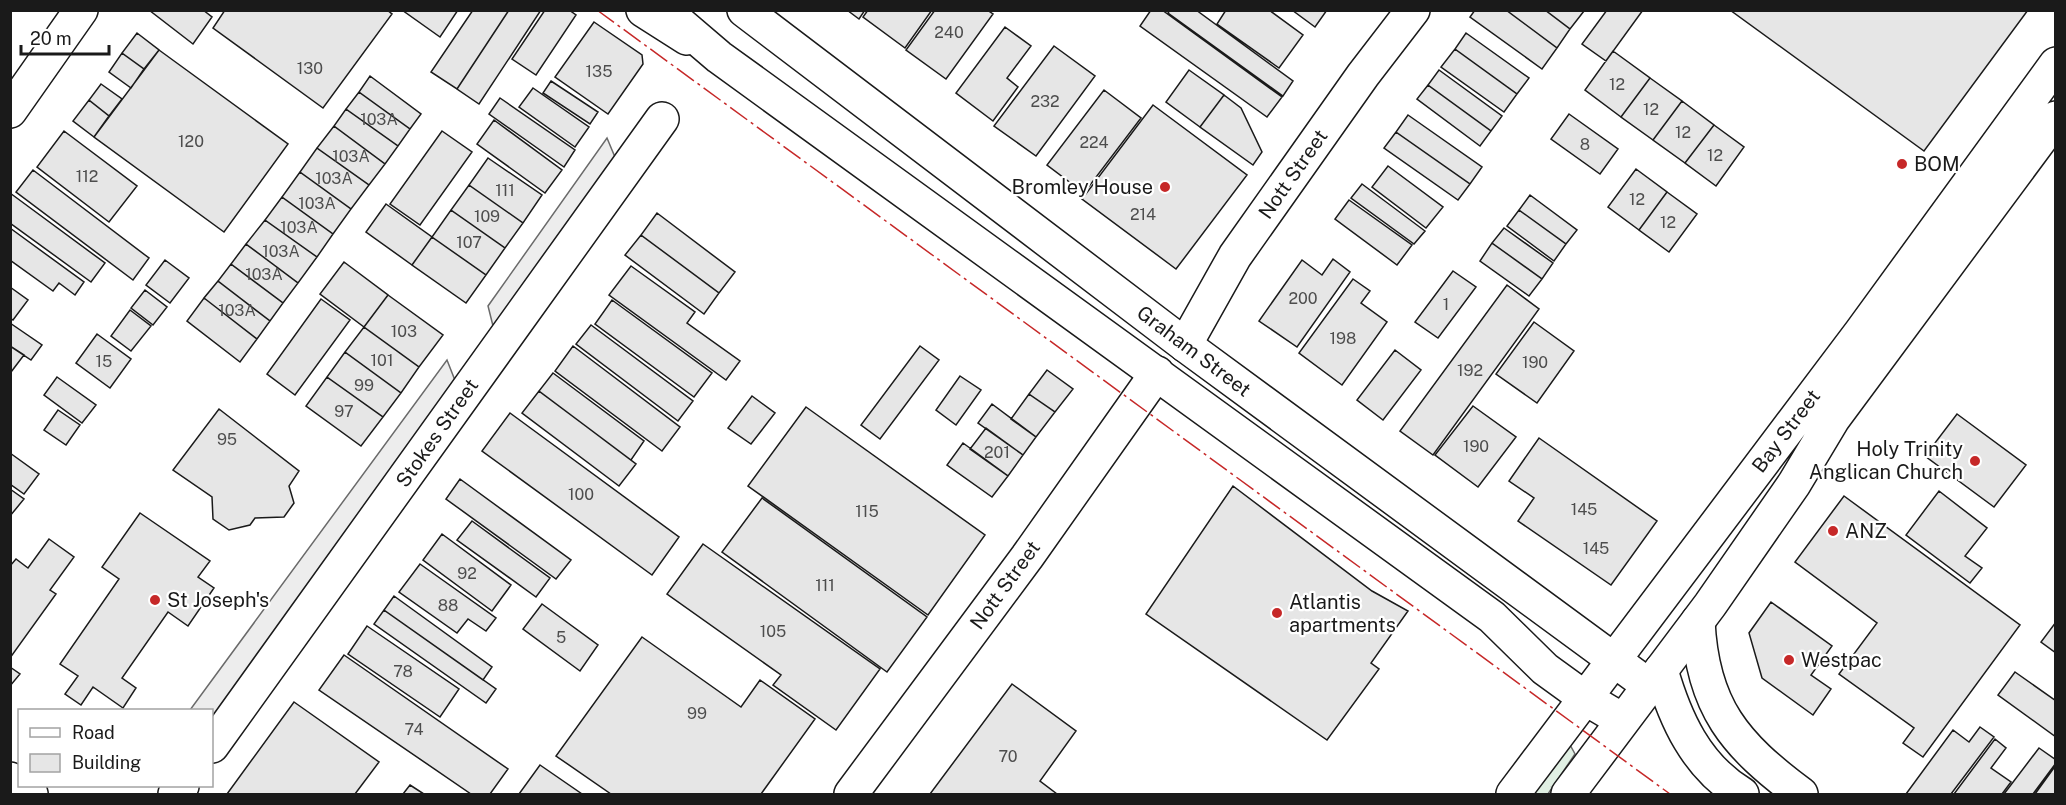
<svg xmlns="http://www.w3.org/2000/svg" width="2066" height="805" font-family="'Public Sans',sans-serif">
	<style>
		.grass { fill: url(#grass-tufts); stroke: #6a6a6a; stroke-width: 1.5 }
		.parking { fill: #ededed; stroke: #6a6a6a; stroke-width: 1.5 }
		.building { fill: #e6e6e6; stroke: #1a1a1a; stroke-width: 1.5 }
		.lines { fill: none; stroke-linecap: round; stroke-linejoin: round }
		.minor-casing { stroke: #1a1a1a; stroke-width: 36 }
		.major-casing { stroke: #1a1a1a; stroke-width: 36 }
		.minor { stroke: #fff; stroke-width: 33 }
		.major { stroke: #fff; stroke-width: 33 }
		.power { stroke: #c62828; stroke-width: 1.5; stroke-dasharray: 21 4.5 3 4.5; stroke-linecap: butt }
		.poi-dot { fill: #c62828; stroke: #fff; stroke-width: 2 }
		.labels { text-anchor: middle; stroke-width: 4.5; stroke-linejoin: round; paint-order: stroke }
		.number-label { font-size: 16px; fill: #4d4d4d }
		.poi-label { font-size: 20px; fill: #1a1a1a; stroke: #fff; text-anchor: start }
		.street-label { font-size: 20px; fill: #1a1a1a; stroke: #fff }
	</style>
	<defs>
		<pattern id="grass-tufts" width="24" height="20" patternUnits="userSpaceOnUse" patternTransform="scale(1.5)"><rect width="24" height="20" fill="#e0efe3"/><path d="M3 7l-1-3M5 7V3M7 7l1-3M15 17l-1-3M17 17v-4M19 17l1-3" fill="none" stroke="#c0ccc2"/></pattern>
	</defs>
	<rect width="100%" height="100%" fill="#fff"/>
	<path class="grass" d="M1569,743L1575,754L1548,794H1531Z"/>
	<path class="parking" d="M607,138L617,162L494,330L488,306Z
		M447,360L456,383L212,718V710H190Z"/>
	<path class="building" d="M149,10H203L212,17L193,44Z
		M225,10H387L392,14L323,108L213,28Z
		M402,10H458L440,37Z
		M473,10H509L457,89L431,72Z
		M509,10H541L479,104L457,89Z
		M545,10H569L576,15L536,75L512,59Z
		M847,10H865L859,19Z
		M868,10H932L905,48L863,17Z
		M935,10H987L993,14L946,79L906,50Z
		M1151,10H1162L1282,97L1267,117L1140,26Z
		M1170,10H1196L1293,81L1283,96L1168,13Z
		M1226,10H1269L1303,35L1279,68L1217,24Z
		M1292,10H1327L1315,27Z
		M1475,10H1506L1557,48L1542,69L1470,17Z
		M1506,10H1545L1570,29L1557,48Z
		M1545,10H1583L1584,11L1570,29Z
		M1607,10H1643L1606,61L1582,44Z
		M1730,10H2028L1924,151Z
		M594,22L642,55L643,64L608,114L555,77Z
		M1005,27L1031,46L1007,78L1018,87L993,121L956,93Z
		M137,33L159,50L144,69L122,53Z
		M1466,33L1529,78L1517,94L1455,49Z
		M1054,46L1095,76L1036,156L994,126Z
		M1455,49L1517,94L1504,112L1441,67Z
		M159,50L288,144L224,232L94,137Z
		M1613,51L1650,78L1621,117L1585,90Z
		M122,53L144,69L131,88L109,72Z
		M1189,70L1224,95L1200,127L1166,102Z
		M1439,70L1502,116L1491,131L1428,85Z
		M370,76L421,114L410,129L359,92Z
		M1650,78L1682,101L1653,140L1621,117Z
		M551,81L598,112L590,124L543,93Z
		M101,84L122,99L109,116L89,100Z
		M1428,85L1491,131L1480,146L1417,99Z
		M533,88L589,127L575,147L519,107Z
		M1104,90L1141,118L1084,193L1047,165Z
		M359,92L410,129L398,146L346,109Z
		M1224,95L1241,108L1262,152L1253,165L1200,127Z
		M500,98L575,150L564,167L489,114Z
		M89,100L109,116L94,137L73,121Z
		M1682,101L1714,125L1685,163L1653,140Z
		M1153,105L1247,175L1176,269L1082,199Z
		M346,109L398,146L385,164L334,126Z
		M1569,114L1618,149L1600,174L1551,139Z
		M1408,115L1482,167L1470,184L1396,132Z
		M494,120L562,170L545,193L477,144Z
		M1714,125L1744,147L1716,186L1685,163Z
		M334,126L385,164L369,185L317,148Z
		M64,131L137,186L109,222L37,167Z
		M442,131L472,152L420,225L390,204Z
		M1396,132L1470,184L1458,200L1384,148Z
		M317,148L369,185L351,209L300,172Z
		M488,158L542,195L523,223L469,185Z
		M1388,166L1443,207L1426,228L1372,187Z
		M1636,169L1667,192L1639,230L1608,207Z
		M33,170L149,258L133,280L16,192Z
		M300,172L351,209L333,234L282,197Z
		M1362,184L1425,231L1414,244L1351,198Z
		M469,185L523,223L505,248L451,210Z
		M1667,192L1697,214L1669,252L1639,230Z
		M10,193L105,263L91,282L10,223Z
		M1530,195L1577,230L1566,244L1519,210Z
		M282,197L333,234L317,257L265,220Z
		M1349,200L1412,245L1397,265L1335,219Z
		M386,204L432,237L412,265L366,232Z
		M451,210L505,248L486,275L432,237Z
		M1519,210L1566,244L1554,261L1507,226Z
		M657,213L735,272L719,293L641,235Z
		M265,220L317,257L298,283L246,244Z
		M10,228L84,282L75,295L59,283L53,291L10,260Z
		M1504,228L1553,263L1542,279L1492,243Z
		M641,235L719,293L704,314L625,255Z
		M432,237L486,275L466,303L412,265Z
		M1492,243L1542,279L1529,296L1480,261Z
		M246,244L298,283L283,303L231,264Z
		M1333,259L1350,272L1297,347L1259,321L1302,260L1322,275Z
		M165,260L189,278L170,303L146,285Z
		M344,262L388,295L364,327L320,294Z
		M231,264L283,303L270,321L218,281Z
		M631,266L695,312L687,323L740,361L726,380L609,295Z
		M1453,271L1476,287L1438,338L1415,322Z
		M1353,279L1370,291L1361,303L1387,322L1342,385L1299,353Z
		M218,281L270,321L257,339L204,298Z
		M1507,285L1539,309L1433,455L1400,431Z
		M10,287L28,300L13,320L10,318Z
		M145,290L167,307L153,325L131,308Z
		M388,295L443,335L419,367L364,327Z
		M204,298L257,339L240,362L187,321Z
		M321,299L350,320L295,395L267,374Z
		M612,300L712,373L694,397L595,324Z
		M130,310L151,326L131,351L111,336Z
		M1534,322L1574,351L1537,403L1496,374Z
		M10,323L42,345L31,360L10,346Z
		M591,325L693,401L678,421L576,344Z
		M364,327L419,367L401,393L345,352Z
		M97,334L131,359L110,388L76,363Z
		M10,346L24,355L11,372L10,371Z
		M573,346L680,427L662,451L555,371Z
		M920,346L939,360L880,439L861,425Z
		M1395,350L1421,370L1383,420L1357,400Z
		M345,352L401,393L383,417L327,377Z
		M1047,370L1073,389L1055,412L1029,394Z
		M553,373L644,441L631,460L539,391Z
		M960,376L981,390L956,425L936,410Z
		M57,377L96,405L82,423L44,395Z
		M327,377L383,417L361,446L306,406Z
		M539,391L636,464L619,486L522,413Z
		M1029,394L1055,412L1036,437L1011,419Z
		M752,396L775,413L751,444L728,428Z
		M992,404L1036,437L1023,455L978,423Z
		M1473,406L1516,437L1478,487L1435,455Z
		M806,407L985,535L928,615L748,486Z
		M219,409L299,471L289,486L294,503L284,517L255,518L250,525L229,530L213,519L212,497L173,470Z
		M58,410L80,425L66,445L44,430Z
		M510,413L679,537L652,575L482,451Z
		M1957,414L2026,465L1994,507L1925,456Z
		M986,428L1023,455L1008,476L970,449Z
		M1539,438L1657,521L1611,585L1518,521L1534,498L1509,481Z
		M963,443L1008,476L992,497L947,465Z
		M10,453L39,474L24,494L10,484Z
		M460,479L571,560L556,579L446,499Z
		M1233,486L1372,591L1408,611L1371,663L1379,669L1327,740L1146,614Z
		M10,489L24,499L10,516Z
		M1939,491L1987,528L1965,556L1982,568L1970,583L1906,535Z
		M1844,496L2020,625L1923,757L1903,743L1914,728L1839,674L1877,623L1795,562Z
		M762,498L927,617L887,672L722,552Z
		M140,513L210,561L198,577L214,588L188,626L168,612L122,678L136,688L123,708L93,687L81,705L65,694L78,676L60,664L119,579L102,567Z
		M472,521L550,578L536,597L457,540Z
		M442,534L511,585L492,611L423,560Z
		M49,539L74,557L50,590L56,594L10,658V566L16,559L28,568Z
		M703,544L880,669L836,730L773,685L781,675L667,594Z
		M420,564L496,618L486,631L468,619L457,633L399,592Z
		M394,596L492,667L483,680L384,610Z
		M1771,602L1832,646L1811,675L1831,689L1813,715L1762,678L1749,633Z
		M542,604L598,645L580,671L523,629Z
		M384,610L496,689L486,703L374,624Z
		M2056,622V653L2041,642Z
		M367,626L459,689L440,717L348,654Z
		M642,637L741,707L760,680L815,719L761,794H611L556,756Z
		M344,655L508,769L490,794H471L319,690Z
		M10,667L20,674L10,686Z
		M2015,672L2056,701V737L1998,695Z
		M1012,684L1076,731L1040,781L1057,794H930Z
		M294,702L379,762L355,794H227Z
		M1980,727L1994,737L1951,794H1906L1953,730L1969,742Z
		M1995,739L2006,748L1991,768L2011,782L2002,794H1954Z
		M2039,748L2056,760V763L2033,794H2004Z
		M540,765L582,794H519Z
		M2056,765V794H2035Z
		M410,785L424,794H403Z"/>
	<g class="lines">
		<defs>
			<path id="minor" d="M643,10L687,38
				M10,111L81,10
				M1185,345L1235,256L1363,75L1413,10
				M1698,621C1702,707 1735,745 1801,794
				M1661,670C1675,719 1696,766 1742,794
				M212,746L662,119
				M10,779L31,794
				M175,794L182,786
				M851,794L1027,557L1157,373"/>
			<path id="major" d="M664,10L719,57L1492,617L1545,669L1585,698L1622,720
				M744,10L1185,345L1648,685
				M1513,794L1861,332L2056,64
				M1568,794L1710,605L1794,484L1833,419L2056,118"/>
		</defs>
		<use href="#minor" class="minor-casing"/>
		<use href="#major" class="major-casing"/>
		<use href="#minor" class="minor"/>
		<use href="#major" class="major"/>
		<path class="power" d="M597,10L1670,794"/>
	</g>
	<g class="poi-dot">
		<circle cx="1902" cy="164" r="6"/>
		<circle cx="1165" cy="187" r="6"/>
		<circle cx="1975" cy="461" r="6"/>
		<circle cx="1833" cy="531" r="6"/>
		<circle cx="155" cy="600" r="6"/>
		<circle cx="1277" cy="613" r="6"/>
		<circle cx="1789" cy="660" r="6"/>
	</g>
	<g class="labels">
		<g class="number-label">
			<text x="949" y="38">240</text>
			<text x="310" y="74">130</text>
			<text x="599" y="77">135</text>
			<text x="1617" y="90">12</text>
			<text x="1045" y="107">232</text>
			<text x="1651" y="115">12</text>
			<text x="379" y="125">103A</text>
			<text x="1683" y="138">12</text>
			<text x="191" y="147">120</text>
			<text x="1094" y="148">224</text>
			<text x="1585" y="150">8</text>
			<text x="1715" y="161">12</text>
			<text x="351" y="162">103A</text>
			<text x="87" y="182">112</text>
			<text x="334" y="184">103A</text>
			<text x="505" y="196">111</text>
			<text x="1637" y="205">12</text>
			<text x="317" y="209">103A</text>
			<text x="1143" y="220">214</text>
			<text x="487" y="222">109</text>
			<text x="1668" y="228">12</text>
			<text x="299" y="233">103A</text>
			<text x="469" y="248">107</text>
			<text x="281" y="257">103A</text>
			<text x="264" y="280">103A</text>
			<text x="1303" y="304">200</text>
			<text x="1446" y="310">1</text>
			<text x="237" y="316">103A</text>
			<text x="404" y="337">103</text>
			<text x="1343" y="344">198</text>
			<text x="382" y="366">101</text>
			<text x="104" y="367">15</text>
			<text x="1535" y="368">190</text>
			<text x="1470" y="376">192</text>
			<text x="364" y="391">99</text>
			<text x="344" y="417">97</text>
			<text x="227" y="445">95</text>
			<text x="1476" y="452">190</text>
			<text x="997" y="458">201</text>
			<text x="581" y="500">100</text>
			<text x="1584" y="515">145</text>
			<text x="867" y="517">115</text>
			<text x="1596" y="554">145</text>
			<text x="467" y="579">92</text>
			<text x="825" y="591">111</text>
			<text x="448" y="611">88</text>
			<text x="773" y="637">105</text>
			<text x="561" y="643">5</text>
			<text x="403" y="677">78</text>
			<text x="697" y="719">99</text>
			<text x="414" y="735">74</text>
			<text x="1008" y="762">70</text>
		</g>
		<g class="poi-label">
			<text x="1914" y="171">BOM</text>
			<text x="1153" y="194" text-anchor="end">Bromley House</text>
			<text x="1963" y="456" text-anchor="end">Holy Trinity<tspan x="1963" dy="23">Anglican Church</tspan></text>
			<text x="1845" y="538">ANZ</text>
			<text x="167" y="607">St Joseph's</text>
			<text x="1289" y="609">Atlantis<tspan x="1289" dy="23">apartments</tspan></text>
			<text x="1801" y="667">Westpac</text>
		</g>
		<g class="street-label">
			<text transform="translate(1293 174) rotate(-55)" y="7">Nott Street</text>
			<text transform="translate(1194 351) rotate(37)" y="7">Graham Street</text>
			<text transform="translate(1786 431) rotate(-53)" y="7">Bay Street</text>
			<text transform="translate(437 433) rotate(-55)" y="7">Stokes Street</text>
			<text transform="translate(1005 585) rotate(-54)" y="7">Nott Street</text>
		</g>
	</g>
	<rect width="2066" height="805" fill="none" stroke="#1a1a1a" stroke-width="24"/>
	<rect x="18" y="709" width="195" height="78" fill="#ffffff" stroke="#a3a3a3" stroke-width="1.5"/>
	<rect x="30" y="728" width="30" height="9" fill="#ffffff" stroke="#a3a3a3" stroke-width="1.5"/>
	<text x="72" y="739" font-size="18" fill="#1a1a1a">Road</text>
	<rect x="30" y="754" width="30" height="18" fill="#e6e6e6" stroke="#a3a3a3" stroke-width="1.5"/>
	<text x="72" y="769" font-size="18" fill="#1a1a1a">Building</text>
	<path d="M21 45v9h88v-9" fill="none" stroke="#1a1a1a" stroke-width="3"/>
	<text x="30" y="45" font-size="18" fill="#1a1a1a" stroke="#ffffff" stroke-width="4.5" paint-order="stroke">20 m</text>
</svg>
